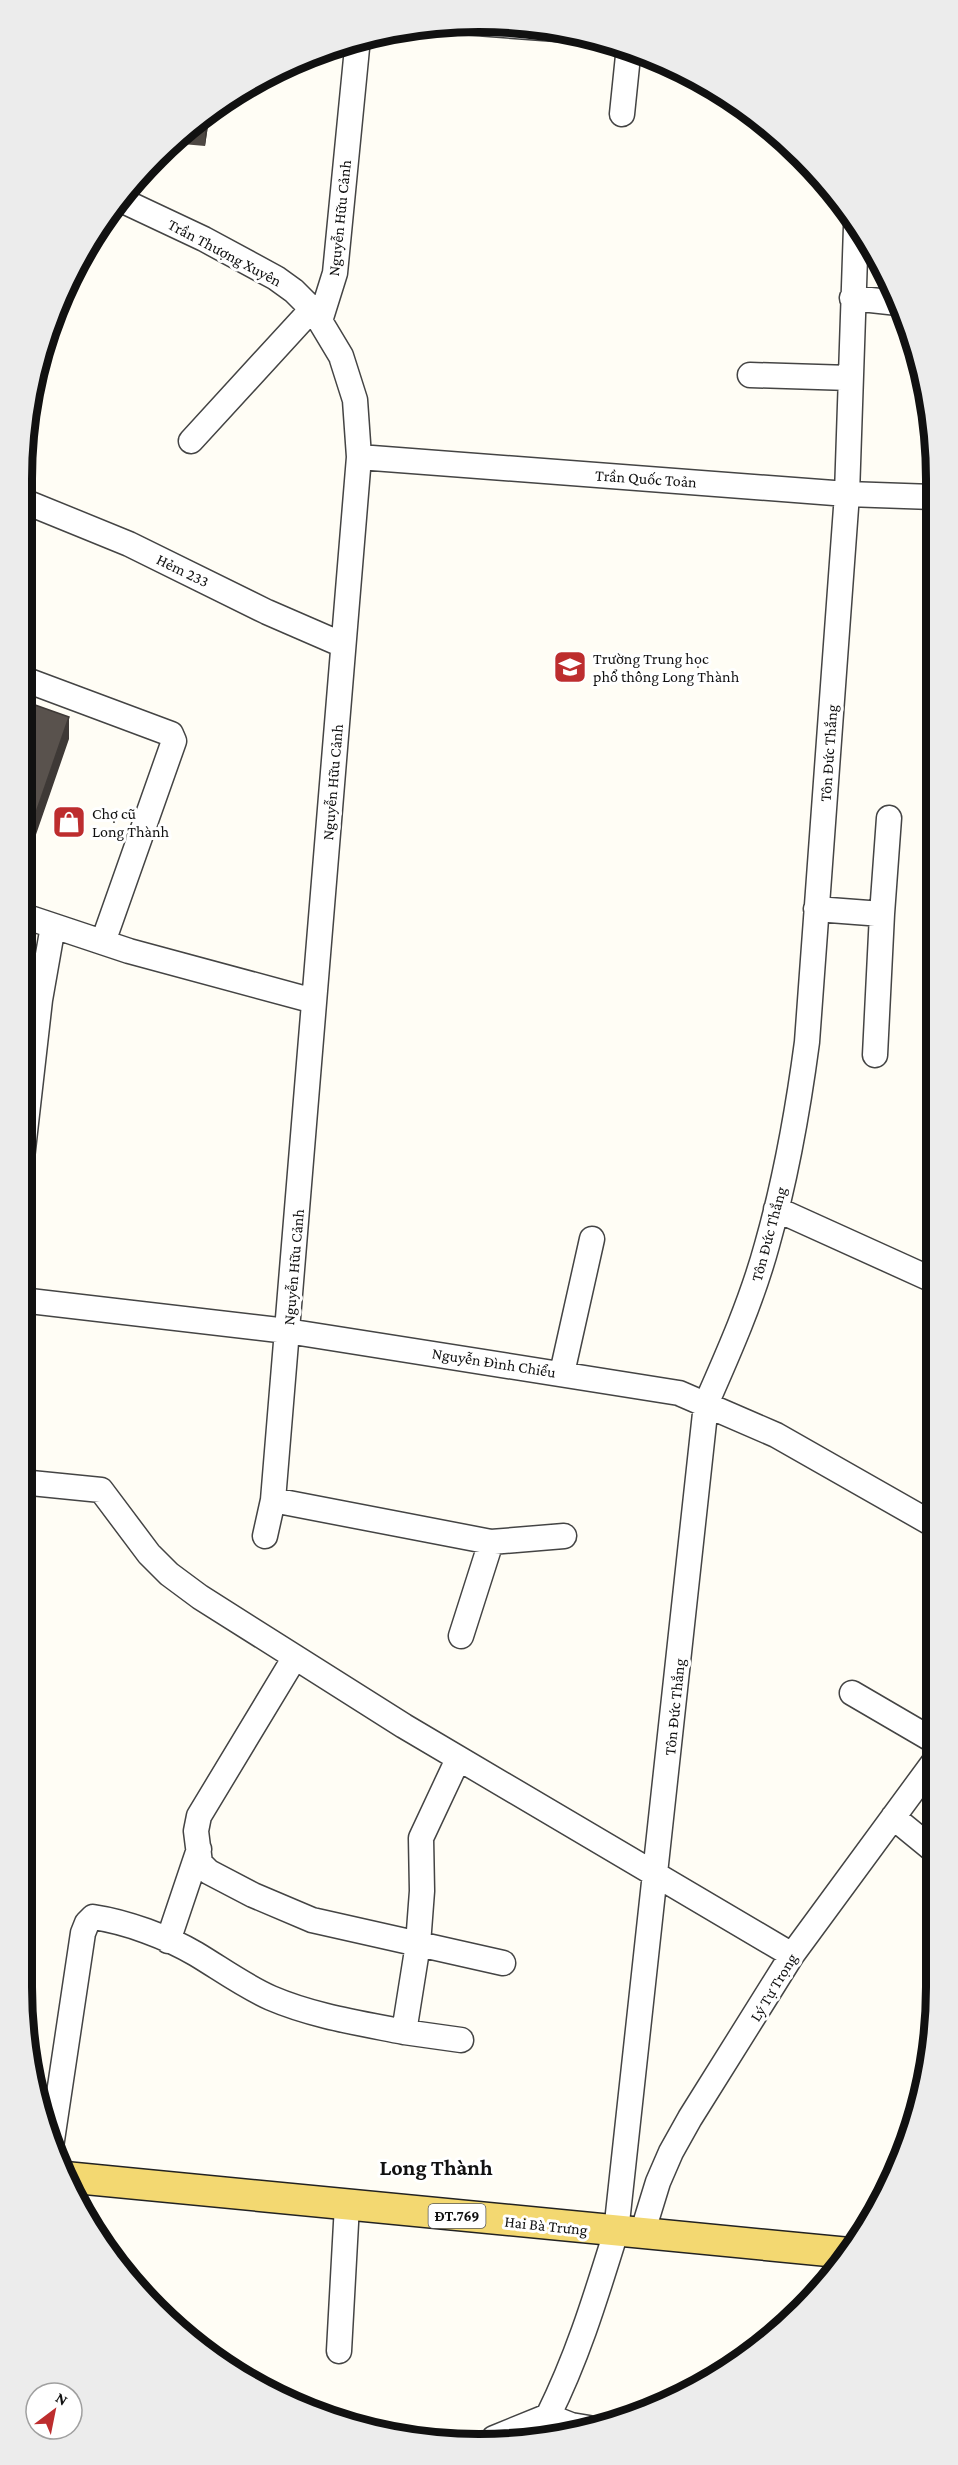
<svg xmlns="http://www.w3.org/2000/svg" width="958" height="2465" font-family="'Crimson Pro',serif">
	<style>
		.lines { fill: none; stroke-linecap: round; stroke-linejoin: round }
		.minor-casing { stroke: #444; stroke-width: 27 }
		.major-casing { stroke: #222; stroke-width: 33 }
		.minor { stroke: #fff; stroke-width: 24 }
		.major { stroke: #f3d871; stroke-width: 30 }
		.wall { fill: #4d4742 }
		.shaded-wall { fill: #3e3936 }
		.building { fill: #59524d; stroke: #3e3936; stroke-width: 1.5 }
		.labels { text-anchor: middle; stroke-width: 6; stroke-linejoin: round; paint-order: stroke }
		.shield { fill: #fff; stroke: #585858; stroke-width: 1.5 }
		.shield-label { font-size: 15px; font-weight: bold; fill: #111 }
		.street-label { font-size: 16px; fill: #111; stroke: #fff }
		.poi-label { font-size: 16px; fill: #111; stroke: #fff; text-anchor: start }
		.district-label { font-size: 22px; font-weight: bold; fill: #111; stroke: #fff }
		.rim { fill: none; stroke: #111; stroke-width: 8 }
	</style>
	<rect width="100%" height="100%" fill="#fffdf5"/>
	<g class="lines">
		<defs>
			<path id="minor" d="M463,22L557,29
				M622,114L629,46
				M119,199L204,239L276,278L294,291L312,309L320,321
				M852,298L898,303
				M750,375L850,378
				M191,441L312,309
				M359,457L847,494L933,497
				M21,500L129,544L267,612L343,645
				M21,678L171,734L174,741L103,942
				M816,909L882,914L875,1055
				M882,914L889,818
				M21,915L129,951L314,1001
				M21,1167L40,1000L53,926
				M776,1209L935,1281
				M21,1300L287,1331L679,1393L776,1435L936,1526
				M562,1373L592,1239
				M21,1482L101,1490L149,1554L169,1574L200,1597L404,1726L792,1955
				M273,1500L491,1542L564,1536
				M265,1536L273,1500L359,457L355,400L341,356L320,321L335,273L358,38
				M461,1636L491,1542
				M295,1657L199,1816L196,1831L200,1863L209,1872L253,1895L312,1920L503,1963
				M852,1693L936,1742
				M893,1817L937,1853
				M168,1941L199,1849
				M404,2032L461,2040
				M51,2147L83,1933L87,1923L93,1917C127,1922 167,1937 196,1954C221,1969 244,1986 271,1998C313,2016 359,2023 404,2032L418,1944L422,1891L421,1838L458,1759
				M642,2234L658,2182L671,2152L690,2118L792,1955L936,1759
				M339,2351L347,2205
				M548,2416L571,2425L589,2428
				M494,2438L548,2416C578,2356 596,2296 616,2232L706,1404C729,1352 752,1300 767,1245C786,1178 798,1110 807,1042L847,494L856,227"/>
			<path id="major" d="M65,2177L849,2253"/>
		</defs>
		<use href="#minor" class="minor-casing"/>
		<use href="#major" class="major-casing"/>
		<use href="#minor" class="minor"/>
		<use href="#major" class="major"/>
	</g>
	<path class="wall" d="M217,105L216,114L209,119L205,146L171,143L200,116Z"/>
	<path class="shaded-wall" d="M217,105L216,114L209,119L205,146V123L207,111Z
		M69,717V739L21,878V856Z"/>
	<path class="building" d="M207,111L205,123L193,122L200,116Z
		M21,700L69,717L21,856Z"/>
	<defs>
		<symbol id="school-square" viewBox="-11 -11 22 22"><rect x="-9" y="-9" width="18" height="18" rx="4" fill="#bd2d2e" stroke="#fff"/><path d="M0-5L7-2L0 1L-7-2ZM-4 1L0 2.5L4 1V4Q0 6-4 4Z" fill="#fff"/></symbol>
		<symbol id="shop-square" viewBox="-11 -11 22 22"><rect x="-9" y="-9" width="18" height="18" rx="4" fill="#bd2d2e" stroke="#fff"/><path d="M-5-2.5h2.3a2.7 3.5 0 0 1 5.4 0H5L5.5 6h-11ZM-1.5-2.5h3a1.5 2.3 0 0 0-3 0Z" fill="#fff"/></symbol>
	</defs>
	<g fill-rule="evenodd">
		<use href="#school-square" x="551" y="648" width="38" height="38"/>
		<use href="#shop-square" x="50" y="803" width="38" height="38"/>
	</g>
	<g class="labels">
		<rect class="shield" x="428.5" y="2204" width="57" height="24" rx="4.5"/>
		<g class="shield-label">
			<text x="457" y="2221">ĐT.769</text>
		</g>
		<g class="street-label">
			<text transform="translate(339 218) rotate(-84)" y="6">Nguyễn Hữu Cảnh</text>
			<text transform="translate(225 252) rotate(28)" y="6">Trần Thượng Xuyên</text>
			<text transform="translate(646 478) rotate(4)" y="6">Trần Quốc Toản</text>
			<text transform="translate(183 570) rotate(26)" y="6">Hẻm 233</text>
			<text transform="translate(828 753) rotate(-86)" y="6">Tôn Đức Thắng</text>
			<text transform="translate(332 782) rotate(-85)" y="6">Nguyễn Hữu Cảnh</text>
			<text transform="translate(768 1234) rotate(-75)" y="6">Tôn Đức Thắng</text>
			<text transform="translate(293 1267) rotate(-85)" y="6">Nguyễn Hữu Cảnh</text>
			<text transform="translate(494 1362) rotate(9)" y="6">Nguyễn Đình Chiểu</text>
			<text transform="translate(674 1707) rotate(-84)" y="6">Tôn Đức Thắng</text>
			<text transform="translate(773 1987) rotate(-59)" y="6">Lý Tự Trọng</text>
			<text transform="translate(546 2225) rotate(6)" y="6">Hai Bà Trưng</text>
		</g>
		<g class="poi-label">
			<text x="593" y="664">Trường Trung học<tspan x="593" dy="18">phổ thông Long Thành</tspan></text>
			<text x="92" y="819">Chợ cũ<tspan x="92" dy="18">Long Thành</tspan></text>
		</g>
		<g class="district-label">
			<text x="436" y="2175">Long Thành</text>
		</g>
	</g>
	<path d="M0 0H958V2465H0ZM479 32H479A447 447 0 0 1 926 479V1987A447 447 0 0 1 479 2434H479A447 447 0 0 1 32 1987V479A447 447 0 0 1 479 32Z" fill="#ececec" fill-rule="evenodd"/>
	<path class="rim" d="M479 32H479A447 447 0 0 1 926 479V1987A447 447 0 0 1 479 2434H479A447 447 0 0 1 32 1987V479A447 447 0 0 1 479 32Z"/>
	<g transform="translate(54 2411) rotate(32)"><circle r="28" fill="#ffffff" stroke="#a0a0a0" stroke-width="1.5"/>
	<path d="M0-4.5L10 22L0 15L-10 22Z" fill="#bd2d2e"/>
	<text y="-9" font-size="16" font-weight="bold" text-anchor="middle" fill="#111111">N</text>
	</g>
</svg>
